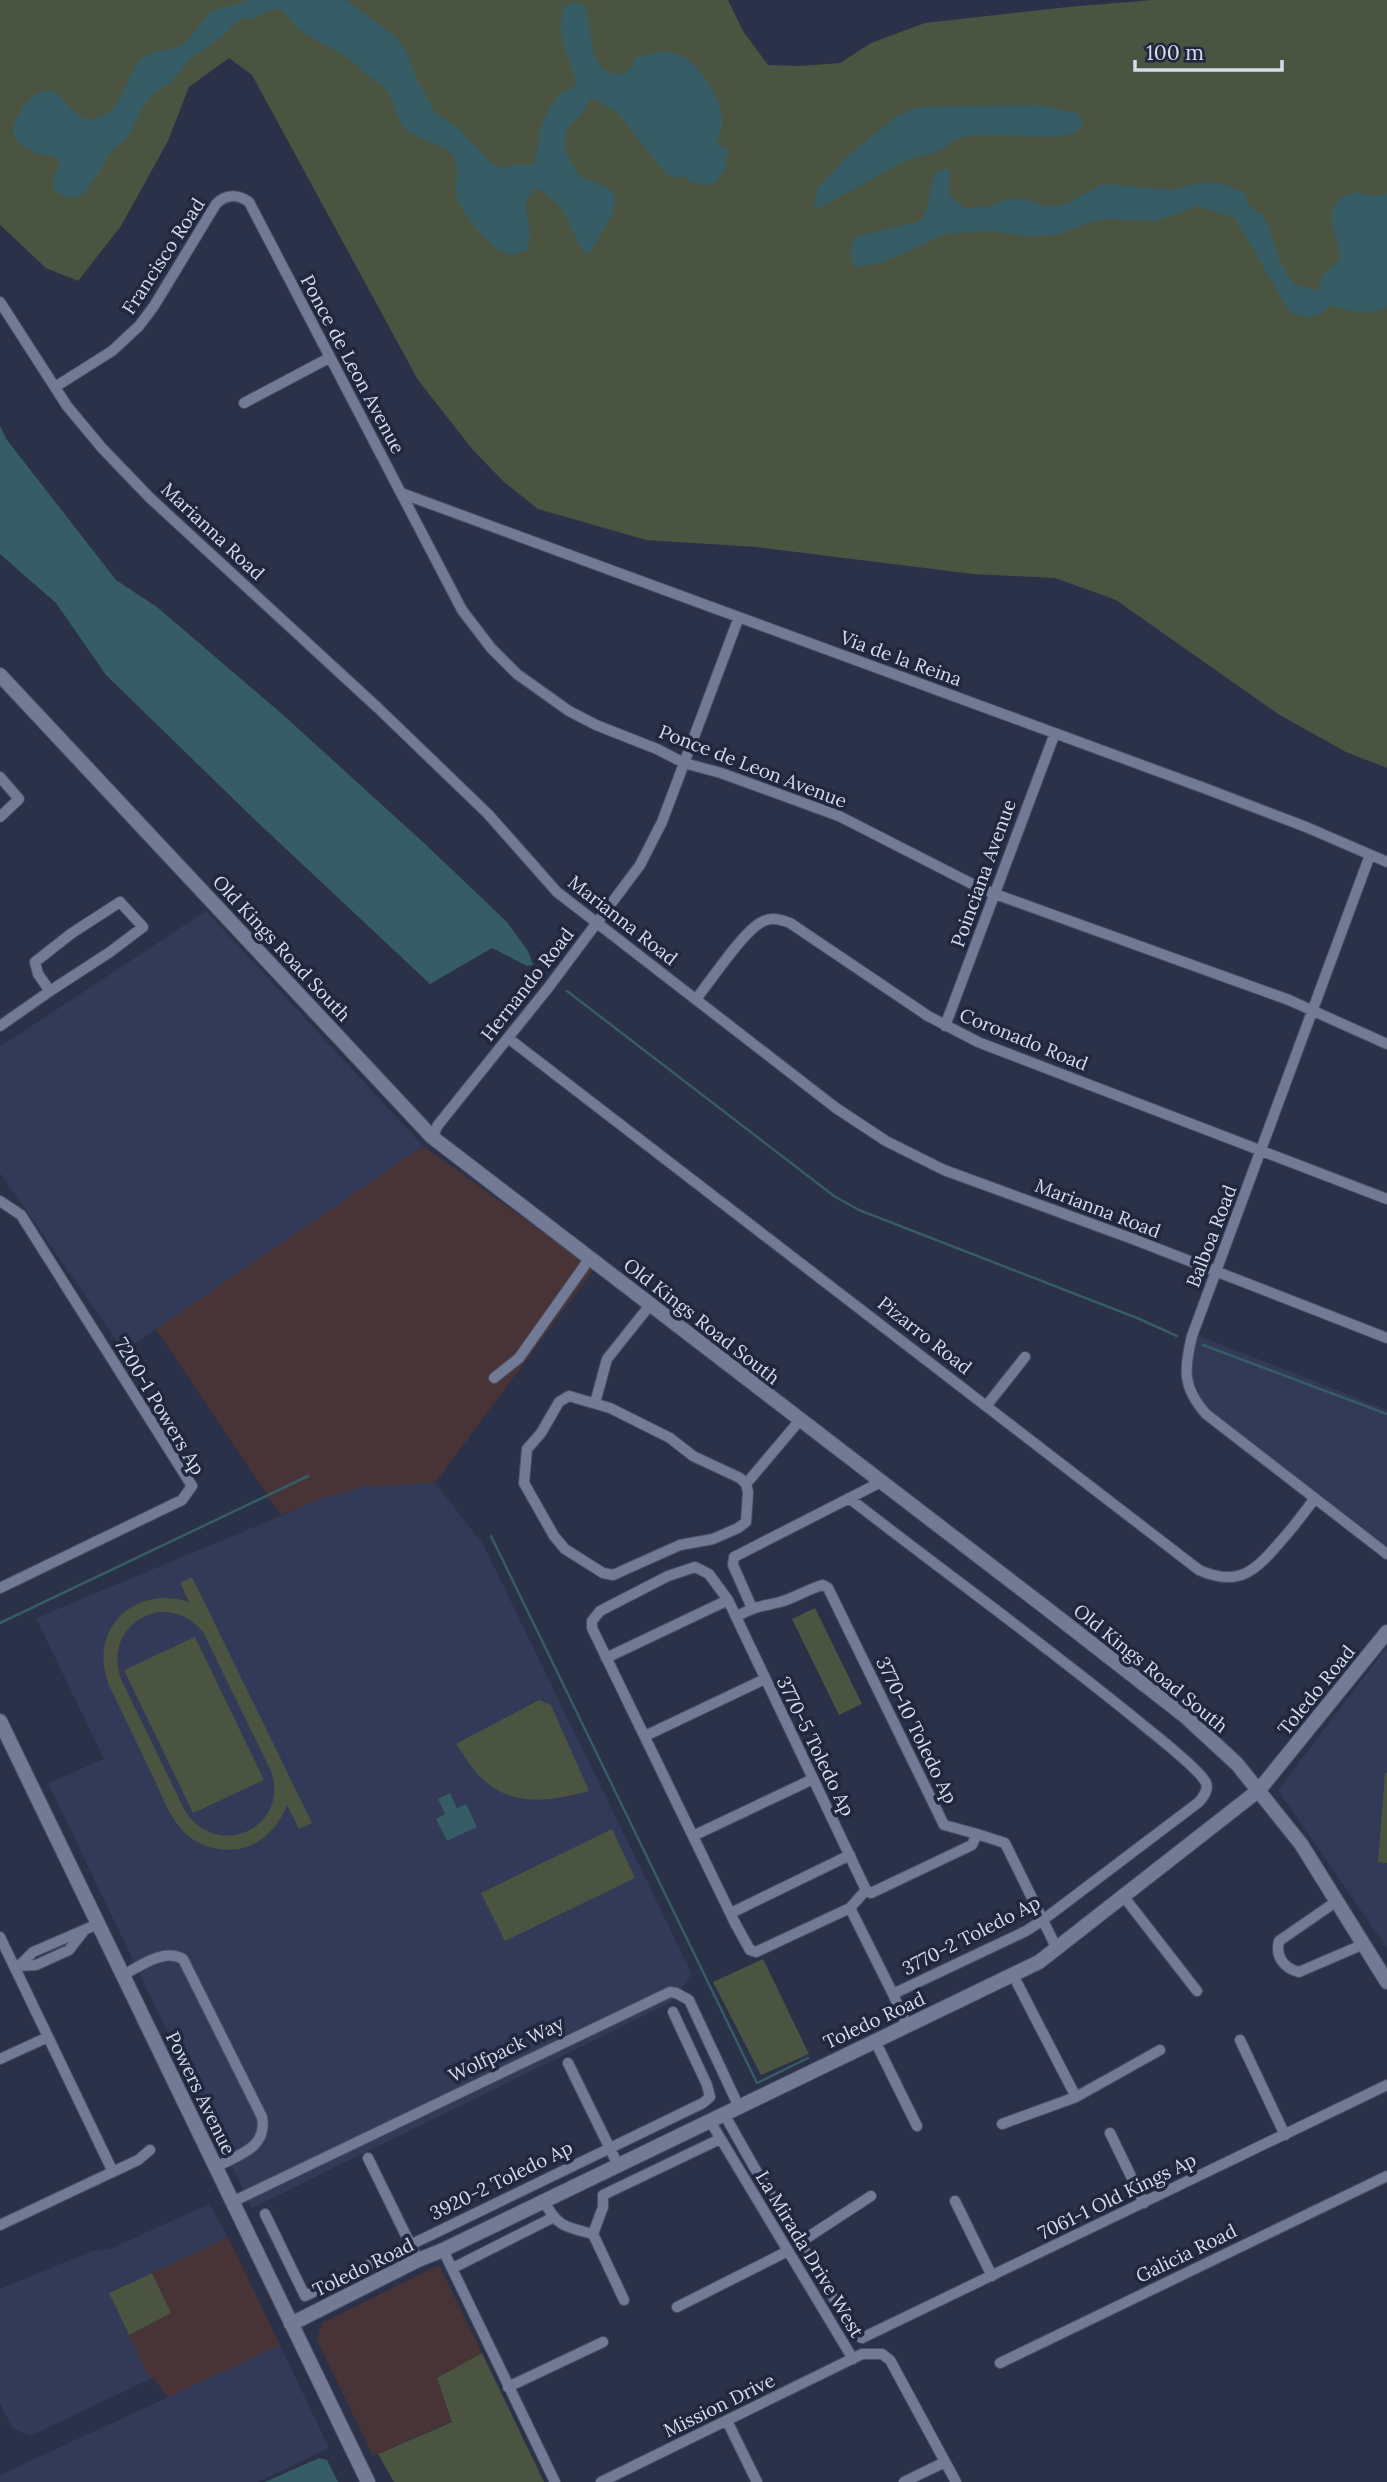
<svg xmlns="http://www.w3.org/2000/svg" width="1387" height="2482" font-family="Lora,serif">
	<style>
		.commercial { fill: #483436 }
		.built { fill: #323a57 }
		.green { fill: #4b5441; fill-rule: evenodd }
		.water { fill: #365c66 }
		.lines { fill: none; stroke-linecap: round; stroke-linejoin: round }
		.stream { stroke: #365c66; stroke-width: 2.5 }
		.minor-casing { stroke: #4a4f63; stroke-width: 12 }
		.tertiary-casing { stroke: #4a4f63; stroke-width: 16 }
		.minor { stroke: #727a95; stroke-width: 10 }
		.tertiary { stroke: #727a95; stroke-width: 14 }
		.labels { text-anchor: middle; stroke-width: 7; stroke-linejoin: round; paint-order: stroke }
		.street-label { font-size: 19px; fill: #d6dbea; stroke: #21273e }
	</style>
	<rect width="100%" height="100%" fill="#2b3148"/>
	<path class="commercial" d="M423,1146L594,1269L435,1483L363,1487L321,1499L281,1515L156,1329Z
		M228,2237L280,2345L168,2398L153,2378L150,2379L129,2335L171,2313L152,2273Z
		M439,2265L482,2353L437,2378L452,2421L373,2456L317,2340L322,2323Z"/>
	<path class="built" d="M206,911L423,1146L124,1351L0,1173V1047Z
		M1197,1335L1387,1410V1546L1204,1405L1189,1369Z
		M435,1483L483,1544L692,1974L672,2002L252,2208L48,1783L104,1759L36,1618L321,1499L363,1487Z
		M1387,1647V1948L1278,1790Z
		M209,2204L228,2237L109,2293L150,2379L30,2436L12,2428L0,2403V2289L92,2251L110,2249Z
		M280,2345L329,2448L258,2482H0V2475Z"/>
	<path class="green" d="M0,0H728L743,31L768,65L800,66L840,63L871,43L925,23L1068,7L1153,0H1387V768L1346,752L1278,714L1116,600L1055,578L973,574L756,547L646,540L538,509L503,481L473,450L418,380L252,75L229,58L189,87L168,141L121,226L78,281L46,268L0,225Z
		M192,1577L312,1823L299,1829L287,1805C279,1825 265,1842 243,1848C222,1853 199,1847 184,1832C170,1818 163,1798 155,1781C140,1749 124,1717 109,1685C87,1630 134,1584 189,1602L180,1583ZM158,1612C176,1611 191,1617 203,1632L270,1769C293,1827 216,1863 184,1809L121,1679C110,1648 125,1619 158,1612Z
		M815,1608L862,1704L839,1715L792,1619Z
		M195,1637L264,1780L193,1813L124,1670Z
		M539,1700L551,1705L589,1791C547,1802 507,1809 475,1771C468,1763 463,1753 456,1744Z
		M1385,1773H1387V1863L1378,1862Z
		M612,1829L635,1878L505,1941L481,1893Z
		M763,1959L809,2054L761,2075L713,1982Z
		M152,2273L171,2313L129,2335L109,2293Z
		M482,2353L544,2482H394L378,2454L452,2422L437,2378Z"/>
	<path class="water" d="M246,0H346L395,36L406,50L415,75L434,111L459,129L492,164L502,168L515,164L533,165C538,157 537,147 539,138C541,123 551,97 566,90C569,88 573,88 576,86C573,57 552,37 565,5L574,3L584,5C595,25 584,71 617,74C629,75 632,66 636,58C671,44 692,54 710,86C716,97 723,110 722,124C722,129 718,134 717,139L720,146L727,148C730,160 722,179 712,185L692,183L685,177H673L666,174L617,112C607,108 602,101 592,98C586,103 587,108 582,113C569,127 565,127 564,149C569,157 575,172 583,177C591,182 601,183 609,189C624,201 608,223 600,234C596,241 595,248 589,253L583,252L562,208L538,188L533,190C530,194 526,198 526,204C524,221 544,255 509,254C492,253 461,212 457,197C453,183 462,169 453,156C444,142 420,142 408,131C395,120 396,102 386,89C381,84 374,80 369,76C362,71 356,64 349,59C332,48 314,41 299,29C292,24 287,13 279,10C272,8 261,13 256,19L243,18L233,25L224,35L188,61L171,82L153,94L143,106L127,139L113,149L107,157L98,175L90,183L89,189C77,200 66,201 54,190L53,179L59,166L57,157L35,154C29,148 17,144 14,136C10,121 26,99 39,92C45,90 50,91 56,92C64,100 76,118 88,119C120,121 124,79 139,61C150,48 169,53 183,44C195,36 200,20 212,12C224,4 236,7 246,0Z
		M1039,105L1077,113L1083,121L1082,126L1075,133L1058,137L978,135L956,139L940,151L907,160L821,207L816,208L814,205L817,188L854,150L897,116L918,107Z
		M950,169L949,195L965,208L992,206L1004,199H1028L1043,206L1064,205L1102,184L1171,190L1203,182L1220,183L1244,192L1248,205L1261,214L1267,223L1280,262L1294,284L1317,290L1320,288C1321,269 1329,272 1340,259C1340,239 1322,219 1339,200C1343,196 1349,193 1354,193C1367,193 1374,199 1387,193V306C1368,318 1350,311 1331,305C1316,319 1310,318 1290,313L1234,216L1217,213L1199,206L1155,221L1109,219L1091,222L1058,235L1027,236L986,231L946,234L893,258L872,265L852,267L851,252L854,237L920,221C930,206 930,189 935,172Z
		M0,426L7,440L116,580L157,607L281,713L425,844L507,922L528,951L533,965L527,966L492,948L430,984L253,818L106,675L56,603L0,554Z
		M450,1793L457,1808L466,1804L477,1827L447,1841L436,1819L445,1814L438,1799Z
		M319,2458L327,2460L338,2482H265Z"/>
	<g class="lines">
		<path class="stream" d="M567,991L834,1196L859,1210L1137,1318L1177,1336
			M1203,1345L1387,1414
			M491,1536L757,2083L808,2058
			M0,1623L308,1476"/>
		<defs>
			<path id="minor" d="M0,302L67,406L102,448L150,498L378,708L488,814L557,892L836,1108L886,1141L944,1170L1133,1239L1387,1338
				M55,387L112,351L139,326L154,306L216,204C226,194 238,194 249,202L462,610L491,648L517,674L569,711L596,725L657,749L684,763L721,773L839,816L984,890L1289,1000L1387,1044
				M244,403L329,358
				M401,493L1204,788L1306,827L1387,862
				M0,777L19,799L0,817
				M1370,855L1192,1336C1184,1369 1182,1387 1206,1414L1387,1554
				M120,902L143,927L110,952L50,991L38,974L35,962L72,933Z
				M696,999C710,982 746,927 764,921C773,917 782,920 790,923L928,1016L978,1042L1387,1199
				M0,1026L50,991
				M945,1026L1055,733
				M508,1038L1199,1570C1239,1588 1256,1570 1280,1542C1293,1528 1304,1513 1315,1498
				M432,1137L438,1125L548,988L640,865L662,822L739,617
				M0,1201L21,1215L192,1486L182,1500L0,1588
				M494,1378L519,1358L590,1258
				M569,1396L610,1408L670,1438L693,1456L740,1478L746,1484L748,1492L746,1522L738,1528L713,1539L680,1545L613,1575L603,1573L565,1549L554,1536L524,1483L527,1449L541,1433L559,1402Z
				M595,1403L607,1359L650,1305
				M987,1405L1025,1357
				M746,1484L800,1420
				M849,1498C948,1575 1051,1649 1148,1729C1160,1739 1201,1771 1206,1783C1209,1790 1203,1797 1199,1802L1043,1920L1026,1931L893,1994L850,1908
				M752,1608L733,1565L734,1557L881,1482
				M736,1617C755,1606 760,1607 780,1602C795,1598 808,1589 823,1585L828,1588L944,1825L977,1834L972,1845L871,1893L866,1890L850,1908L756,1952L750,1950L735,1923L592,1628V1621L600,1611L668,1576L695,1567L709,1574L728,1600L866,1890
				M606,1658L728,1600
				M645,1736L765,1679
				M977,1834L1005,1843L1057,1949
				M693,1836L813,1779
				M1124,1897L1197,1991
				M1337,1901L1279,1941C1275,1957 1284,1968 1299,1972L1364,1944
				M731,1913L850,1855
				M0,1937L113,2172
				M20,1965L33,1952L98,1924
				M17,1966L36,1965L69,1950L83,1932
				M123,1975C141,1966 163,1948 183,1959L262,2117C268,2148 238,2155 216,2167
				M1013,1975L1076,2097
				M893,1994L907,2026
				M1240,2040L1285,2135
				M875,2041L917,2126
				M0,2059L48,2037
				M568,2063L618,2165
				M724,2114L754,2167L856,2335L862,2338L1387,2085
				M710,2121L853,2359
				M1002,2124L1076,2097L1160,2050
				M1110,2133L1144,2203
				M368,2158L418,2260
				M603,2195L720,2139
				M544,2201C557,2227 566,2227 593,2234
				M955,2201L992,2276
				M232,2202L670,1992L676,1993L689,2000L739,2107
				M265,2214L305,2296L703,2103L710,2097L707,2085L673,2012
				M0,2225L138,2160L150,2150
				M593,2234L624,2300
				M593,2234L603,2207V2195
				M799,2243L871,2196
				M443,2250L555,2482
				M453,2268L552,2218
				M677,2307L788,2251
				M1000,2363L1387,2176
				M508,2387L603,2342
				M727,2421L757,2482
				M601,2482L862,2354H882L890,2360L956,2482
				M904,2482L945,2462"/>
			<path id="tertiary" d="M0,675L432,1137L1046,1608L1186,1717L1237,1764L1301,1844L1387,1982
				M0,1721L368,2482
				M291,2324L418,2260L443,2250L1039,1962L1259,1790L1387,1632"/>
		</defs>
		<use href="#minor" class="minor-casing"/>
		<use href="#tertiary" class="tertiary-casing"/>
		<use href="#minor" class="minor"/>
		<use href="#tertiary" class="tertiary"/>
	</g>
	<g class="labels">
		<g class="street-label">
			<text transform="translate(163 256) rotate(-57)" y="7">Francisco Road</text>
			<text transform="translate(353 364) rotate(62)" y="7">Ponce de Leon Avenue</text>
			<text transform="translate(213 531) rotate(43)" y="7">Marianna Road</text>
			<text transform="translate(901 658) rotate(20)" y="7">Via de la Reina</text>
			<text transform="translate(753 766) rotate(21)" y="7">Ponce de Leon Avenue</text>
			<text transform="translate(983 873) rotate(-70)" y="7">Poinciana Avenue</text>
			<text transform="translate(623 920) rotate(38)" y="7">Marianna Road</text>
			<text transform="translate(282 948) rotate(47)" y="7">Old Kings Road South</text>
			<text transform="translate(527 984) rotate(-52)" y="7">Hernando Road</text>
			<text transform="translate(1024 1039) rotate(22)" y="7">Coronado Road</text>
			<text transform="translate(1098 1208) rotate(21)" y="7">Marianna Road</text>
			<text transform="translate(1211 1236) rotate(-69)" y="7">Balboa Road</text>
			<text transform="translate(702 1321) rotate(38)" y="7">Old Kings Road South</text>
			<text transform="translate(925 1335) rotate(38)" y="7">Pizarro Road</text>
			<text transform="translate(160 1406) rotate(59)" y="7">7200-1 Powers Ap</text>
			<text transform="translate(1151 1668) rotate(39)" y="7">Old Kings Road South</text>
			<text transform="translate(1316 1690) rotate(-51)" y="7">Toledo Road</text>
			<text transform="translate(917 1730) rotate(64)" y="7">3770-10 Toledo Ap</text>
			<text transform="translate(816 1746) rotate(64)" y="7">3770-5 Toledo Ap</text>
			<text transform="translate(971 1935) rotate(-27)" y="7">3770-2 Toledo Ap</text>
			<text transform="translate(874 2020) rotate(-25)" y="7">Toledo Road</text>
			<text transform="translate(506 2049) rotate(-26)" y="7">Wolfpack Way</text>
			<text transform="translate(201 2093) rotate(64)" y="7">Powers Avenue</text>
			<text transform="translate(501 2180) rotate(-26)" y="7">3920-2 Toledo Ap</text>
			<text transform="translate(1117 2196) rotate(-26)" y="7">7061-1 Old Kings Ap</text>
			<text transform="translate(1186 2253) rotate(-26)" y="7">Galicia Road</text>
			<text transform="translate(810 2254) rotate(59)" y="7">La Mirada Drive West</text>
			<text transform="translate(363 2267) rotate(-26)" y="7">Toledo Road</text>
			<text transform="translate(719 2405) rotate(-26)" y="7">Mission Drive</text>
		</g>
	</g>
	<path d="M1135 60v10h147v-10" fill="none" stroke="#d6dbea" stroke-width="3.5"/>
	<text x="1146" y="60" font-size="21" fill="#d6dbea" stroke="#21273e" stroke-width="5" paint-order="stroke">100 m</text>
</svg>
